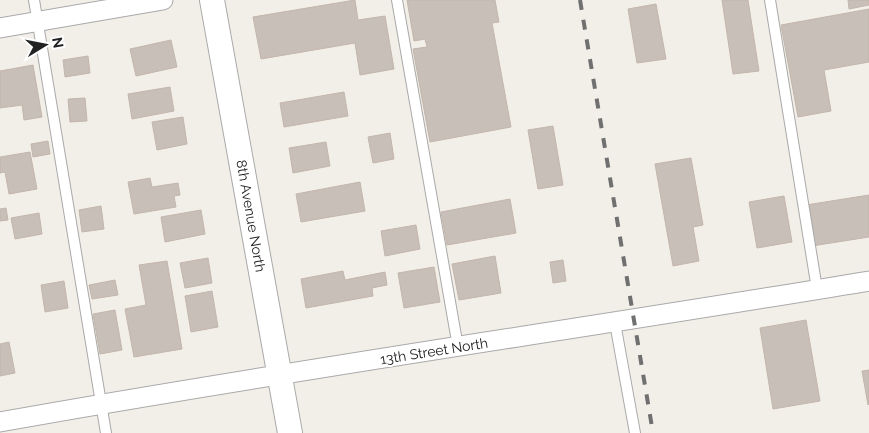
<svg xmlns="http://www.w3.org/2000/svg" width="869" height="433" font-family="Raleway,sans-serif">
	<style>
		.building { fill: #c7bfb8; stroke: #c4b6ab }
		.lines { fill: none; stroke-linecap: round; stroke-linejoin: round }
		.service-casing { stroke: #a9a9a9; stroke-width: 12 }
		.minor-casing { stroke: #a9a9a9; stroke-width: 21 }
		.tertiary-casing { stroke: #a9a9a9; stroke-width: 26 }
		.service { stroke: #fff; stroke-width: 10 }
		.minor { stroke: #fff; stroke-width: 19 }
		.tertiary { stroke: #fff; stroke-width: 24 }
		.rail { stroke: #707070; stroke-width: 4; stroke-dasharray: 10 10; stroke-linecap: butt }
		.labels { text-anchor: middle; stroke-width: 4; stroke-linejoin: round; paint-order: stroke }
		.street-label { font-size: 14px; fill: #222; stroke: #fff }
	</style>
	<rect width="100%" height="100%" fill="#f2efe9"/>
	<path class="building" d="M355,0L358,20L385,16L394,69L360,75L355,43L261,59L253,17Z
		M407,0H495L499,22L492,23L511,127L430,142L413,49L427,47L425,39L414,41Z
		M722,0H748L759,71L733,74Z
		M848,0H869V5L849,9Z
		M656,4L666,59L637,63L628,9Z
		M869,9V62L824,70L831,111L798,117L781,25Z
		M171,40L177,67L136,76L130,49Z
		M88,56L90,73L65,77L63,60Z
		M33,65L42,117L24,120L22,105L0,108V71Z
		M170,87L174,111L132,119L128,94Z
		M344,92L348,116L284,127L280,103Z
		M85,98L87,121L70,122L68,99Z
		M183,117L187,144L157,150L152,122Z
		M553,126L563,185L538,189L528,130Z
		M390,133L394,159L373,163L368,137Z
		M48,141L50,154L33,157L31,144Z
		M326,142L330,166L293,173L289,148Z
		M30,152L37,189L9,194L5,172L0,173V157Z
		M691,158L703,225L693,227L699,261L673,266L655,164Z
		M150,178L152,187L178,183L180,195L174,196L176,207L134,214L128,182Z
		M360,182L365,211L301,222L296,194Z
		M869,195V237L812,246L806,205Z
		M784,196L792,242L757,248L749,202Z
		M510,199L516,233L447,245L441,212Z
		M101,206L104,229L82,232L79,210Z
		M6,208L8,220L0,221V209Z
		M201,210L205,234L165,242L161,217Z
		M39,213L42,234L15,239L11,218Z
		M416,225L420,249L385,256L381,231Z
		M495,256L501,293L459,300L452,264Z
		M208,258L212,283L185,288L180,263Z
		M563,260L566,281L553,283L550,262Z
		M167,261L182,349L134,357L125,309L146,305L139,265Z
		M434,267L440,302L404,308L398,273Z
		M343,271L345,280L385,272L387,285L372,288L373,296L306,308L301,279Z
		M115,280L118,295L92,299L89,285Z
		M64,281L68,308L45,312L41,285Z
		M212,291L218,327L191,332L185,296Z
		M115,310L122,350L100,354L93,314Z
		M806,320L820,401L773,409L760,328Z
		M9,342L15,373L0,376V344Z
		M869,370V404L868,405L862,371Z"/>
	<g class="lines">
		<defs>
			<path id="service" d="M34,0L106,433
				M397,0L458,347
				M770,0L817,289
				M615,323L635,433"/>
			<path id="minor" d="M0,28L163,0
				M0,422C289,370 580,329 869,281"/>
			<path id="tertiary" d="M212,0L290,433"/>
		</defs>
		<use href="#service" class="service-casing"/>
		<use href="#minor" class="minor-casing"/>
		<use href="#tertiary" class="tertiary-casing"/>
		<use href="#service" class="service"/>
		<use href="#minor" class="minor"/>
		<use href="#tertiary" class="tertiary"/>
		<path class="rail" d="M580,0L653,433"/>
	</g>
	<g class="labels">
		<g class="street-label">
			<text transform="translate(251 216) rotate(80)" y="5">8th Avenue North</text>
			<text transform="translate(434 351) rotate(-9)" y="5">13th Street North</text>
		</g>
	</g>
	<g transform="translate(45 45) rotate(80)" stroke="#ffffff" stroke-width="4" paint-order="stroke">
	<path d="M0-4L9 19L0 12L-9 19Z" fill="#222222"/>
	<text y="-8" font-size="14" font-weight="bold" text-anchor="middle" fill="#222222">N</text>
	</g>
</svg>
